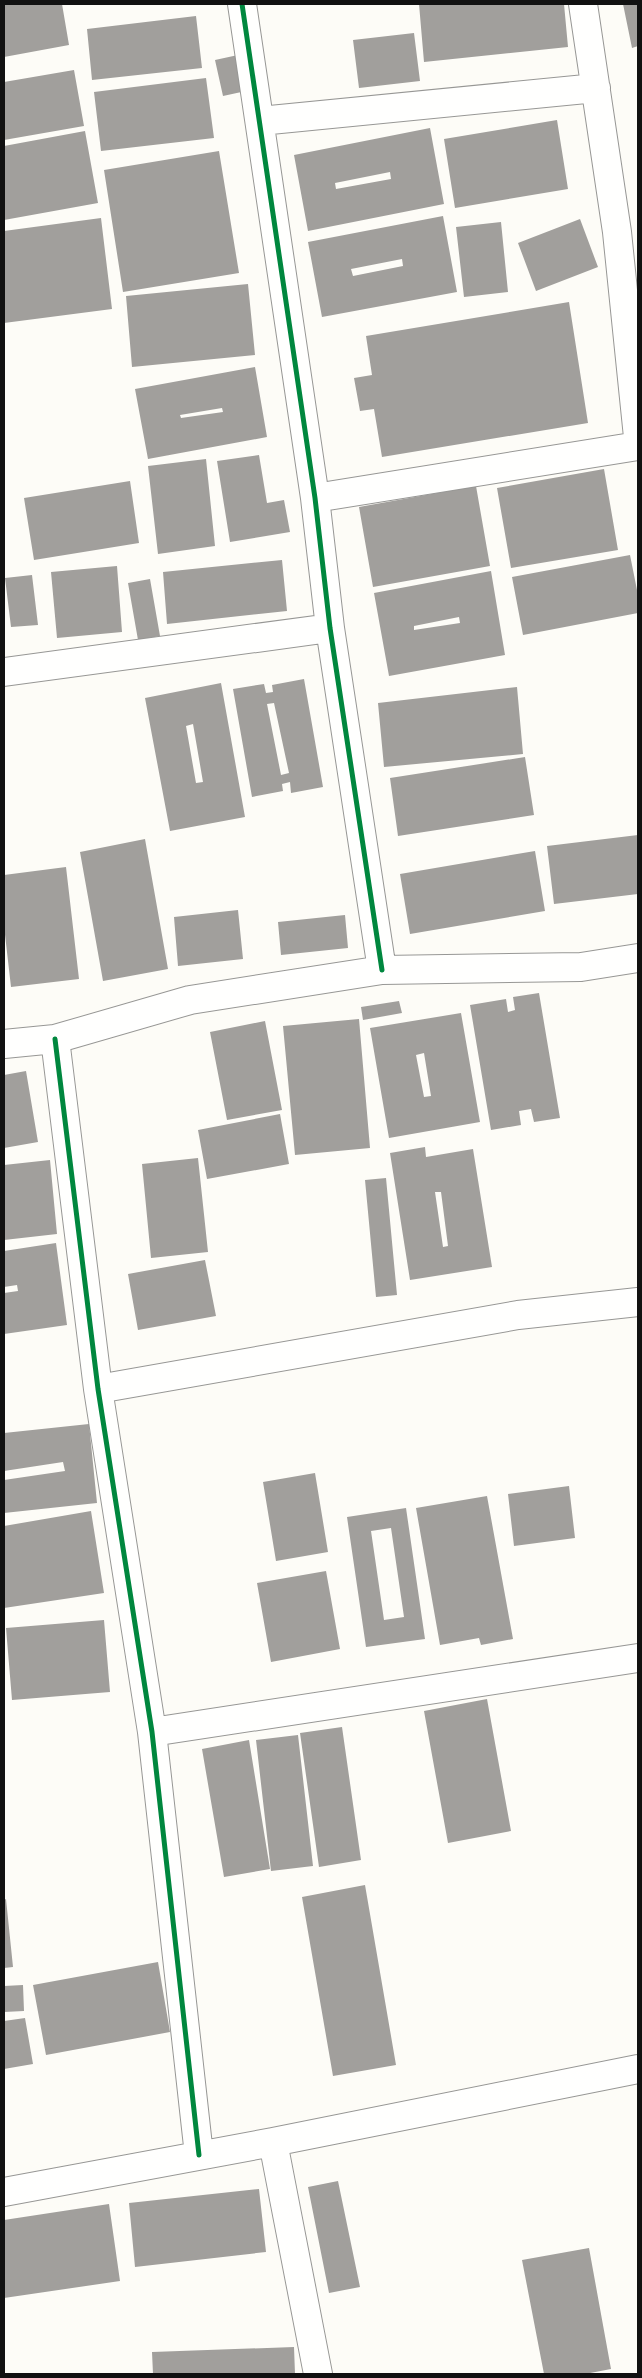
<svg xmlns="http://www.w3.org/2000/svg" width="642" height="2378" font-family="Georgia,serif">
	<style>
		.building { fill: #a19f9c; fill-rule: evenodd }
		.lines { fill: none; stroke-linecap: round; stroke-linejoin: round }
		.minor-casing { stroke: #979795; stroke-width: 30 }
		.minor { stroke: #fffffe; stroke-width: 28 }
		.cycleway-casing { stroke: #fff; stroke-width: 8 }
		.cycleway { stroke: #00873e; stroke-width: 5 }
	</style>
	<rect width="100%" height="100%" fill="#fdfcf7"/>
	<path class="building" d="M4,4H62L69,45L4,57Z
		M419,4H564L568,47L424,62Z
		M623,4H638V46L632,48Z
		M196,16L202,68L92,80L87,29Z
		M414,33L420,81L359,88L353,40Z
		M238,55L246,91L223,96L215,60Z
		M74,70L84,126L4,140V82Z
		M206,78L214,138L101,151L94,92Z
		M557,120L568,189L455,208L444,139Z
		M430,128L444,204L308,231L294,155ZM390,172L391,179L336,189L335,183Z
		M85,131L98,203L4,220V146Z
		M219,151L239,273L123,292L104,170Z
		M443,216L457,292L322,317L308,242ZM402,259L403,266L353,276L351,269Z
		M101,218L112,309L4,323V231Z
		M580,219L598,267L536,291L518,243Z
		M501,222L508,292L464,297L456,227Z
		M248,284L255,355L132,367L126,296Z
		M569,302L588,423L382,457L374,409L360,411L354,378L372,375L366,336Z
		M255,367L267,437L148,459L135,389ZM222,408L223,412L181,418L180,415Z
		M259,455L267,503L284,500L290,532L230,542L217,461Z
		M206,459L215,546L158,554L148,466Z
		M604,469L618,550L511,568L497,488Z
		M130,481L139,543L34,560L24,498Z
		M476,486L490,566L373,587L359,507Z
		M630,555L638,595V613L523,635L512,577Z
		M282,560L287,611L167,624L163,572Z
		M117,566L122,632L57,638L51,572Z
		M491,571L505,655L389,676L374,593ZM459,617L460,623L414,630V626Z
		M32,575L38,625L11,627L5,578Z
		M150,579L160,636L138,640L128,583Z
		M304,679L323,787L291,793L290,782L282,784L283,791L252,797L233,689L264,684L266,693L273,692L272,685ZM274,703L289,773L281,775L267,704Z
		M221,683L245,817L170,831L145,698ZM193,724L203,782L196,783L186,726Z
		M517,687L523,754L384,767L378,703Z
		M525,757L534,815L398,836L390,778Z
		M638,835V894L554,904L547,846Z
		M145,839L168,969L103,981L80,852Z
		M535,851L545,911L410,934L400,874Z
		M66,867L79,979L11,987L4,926V875Z
		M238,910L243,959L178,966L174,917Z
		M345,915L348,948L281,955L278,922Z
		M539,993L560,1118L534,1122L531,1109L519,1111L521,1125L491,1130L470,1005L506,999L508,1012L515,1010L513,997Z
		M399,1001L402,1013L363,1020L361,1007Z
		M461,1013L480,1122L389,1138L370,1028ZM424,1053L431,1096L424,1097L416,1055Z
		M359,1019L370,1148L295,1155L283,1026Z
		M265,1021L282,1110L227,1120L210,1032Z
		M26,1071L38,1142L4,1148V1075Z
		M280,1114L289,1164L207,1179L198,1130Z
		M425,1147L426,1157L473,1149L492,1267L410,1280L390,1153ZM435,1192H441L448,1246L443,1247Z
		M198,1158L208,1252L151,1258L142,1164Z
		M50,1160L57,1234L4,1240V1165Z
		M386,1178L397,1295L376,1297L365,1180Z
		M56,1243L67,1325L4,1334V1293L18,1291L17,1285L4,1287V1251Z
		M205,1260L216,1316L138,1330L128,1274Z
		M89,1424L97,1503L4,1513V1480L65,1471L63,1462L4,1471V1433Z
		M315,1473L328,1552L276,1561L263,1482Z
		M569,1486L575,1538L514,1546L508,1494Z
		M487,1496L513,1639L481,1645L479,1638L440,1645L416,1508Z
		M406,1508L425,1639L366,1647L347,1517ZM391,1528L404,1617L384,1620L371,1531Z
		M91,1511L104,1593L4,1608V1526Z
		M326,1571L340,1649L271,1662L257,1583Z
		M104,1620L110,1692L12,1700L6,1628Z
		M487,1699L511,1831L448,1843L424,1711Z
		M342,1727L361,1860L319,1867L300,1733Z
		M298,1735L313,1866L271,1871L256,1740Z
		M249,1740L270,1869L224,1877L202,1749Z
		M365,1885L396,2065L333,2076L302,1897Z
		M6,1899L13,1967L4,1968V1900Z
		M158,1962L170,2032L46,2055L33,1985Z
		M23,1985L24,2011L4,2012V1986Z
		M25,2018L33,2064L4,2069V2021Z
		M338,2181L360,2287L329,2293L308,2187Z
		M259,2189L266,2252L135,2267L129,2203Z
		M109,2204L120,2281L4,2298V2220Z
		M589,2248L611,2369L585,2374H544L522,2260Z
		M294,2347L295,2374H153L152,2352Z"/>
	<g class="lines">
		<defs>
			<path id="minor" d="M242,4L315,498L330,628L382,970
				M583,4L617,232L638,437
				M260,121L596,88
				M315,498L638,446
				M4,672L330,628
				M55,1039L98,1389L152,1732L199,2155
				M4,1044L55,1039L190,1000L382,970L581,967L638,958
				M98,1389L518,1315L638,1302
				M152,1732L638,1658
				M273,2142L318,2374
				M4,2192L273,2142L638,2069"/>
		</defs>
		<use href="#minor" class="minor-casing"/>
		<use href="#minor" class="minor"/>
		<defs>
			<path id="cycleway" d="M242,4L315,498L330,628L382,970
				M55,1039L98,1389L152,1732L199,2155"/>
		</defs>
		<use href="#cycleway" class="cycleway-casing"/>
		<use href="#cycleway" class="cycleway"/>
	</g>
	<rect width="642" height="2378" fill="none" stroke="#111111" stroke-width="10"/>
</svg>
